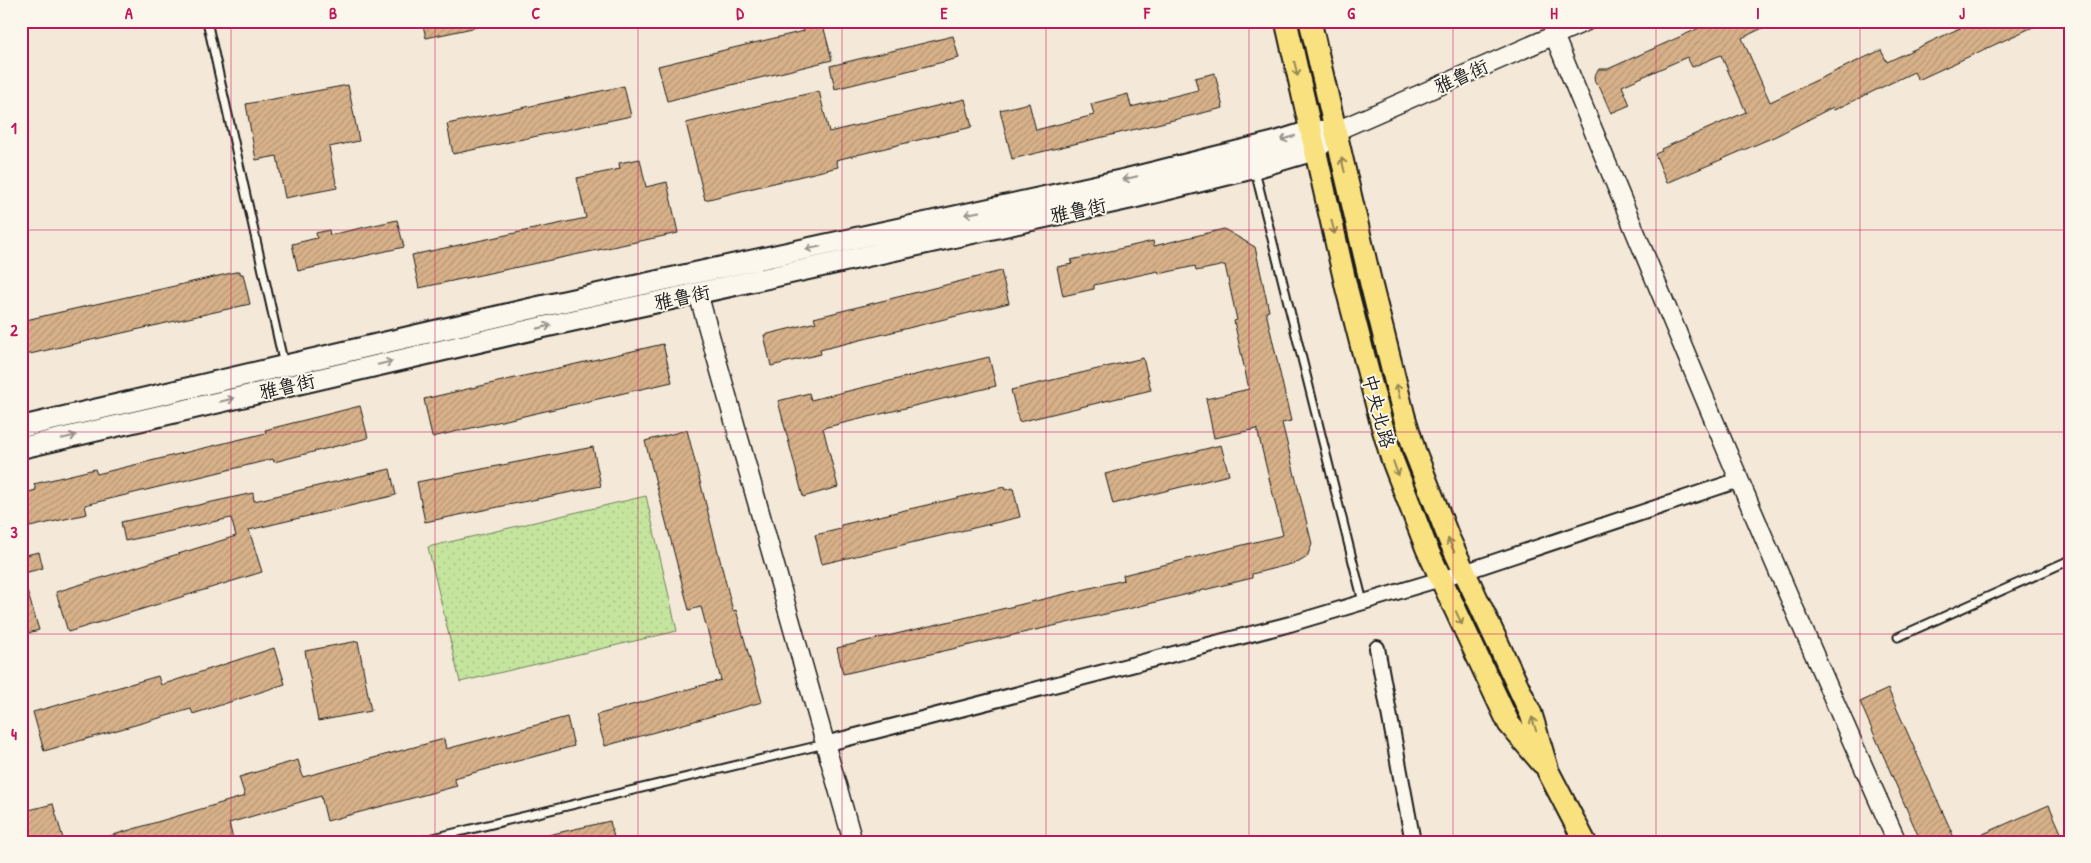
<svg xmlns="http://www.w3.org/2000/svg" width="2091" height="863" font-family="'Patrick Hand','LXGW WenKai TC',sans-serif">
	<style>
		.park { fill: url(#park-dots); stroke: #70805d }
		.building { fill: url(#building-hatch); stroke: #1c1c1c }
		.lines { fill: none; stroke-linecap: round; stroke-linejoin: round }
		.service-casing { stroke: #1c1c1c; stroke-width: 11 }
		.minor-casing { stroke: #1c1c1c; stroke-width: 18 }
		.tertiary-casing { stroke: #1c1c1c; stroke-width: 21 }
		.secondary-casing { stroke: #1c1c1c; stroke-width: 24 }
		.primary-casing { stroke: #1c1c1c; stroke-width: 25 }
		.service { stroke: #fbf7ec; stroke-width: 7 }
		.minor { stroke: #fbf7ec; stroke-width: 14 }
		.tertiary { stroke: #fbf7ec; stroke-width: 18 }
		.secondary { stroke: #fbf7ec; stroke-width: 20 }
		.primary { stroke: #fae180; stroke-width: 21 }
		.oneway { stroke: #968853 }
		.oneway2 { stroke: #97948e }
		.grid { fill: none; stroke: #c2185b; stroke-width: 1; stroke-opacity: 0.55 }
		.labels { text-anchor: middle; stroke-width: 4; stroke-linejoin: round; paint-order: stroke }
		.street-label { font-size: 19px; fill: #1c1c1c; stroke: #fbf7ec }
		.neatline { fill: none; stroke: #c2185b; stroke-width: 2 }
		.grid-label { font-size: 16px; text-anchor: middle; font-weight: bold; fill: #c2185b }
	</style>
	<defs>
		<pattern id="park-dots" width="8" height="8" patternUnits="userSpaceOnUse" patternTransform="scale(1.25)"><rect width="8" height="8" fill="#c5e59e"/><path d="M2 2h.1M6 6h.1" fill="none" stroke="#a9c488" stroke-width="1.8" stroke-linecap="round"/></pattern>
		<pattern id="building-hatch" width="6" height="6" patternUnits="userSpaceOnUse" patternTransform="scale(1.25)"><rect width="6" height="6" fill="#d7b189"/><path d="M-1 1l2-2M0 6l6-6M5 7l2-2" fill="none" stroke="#b89876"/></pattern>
	</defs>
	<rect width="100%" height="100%" fill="#f4e9d8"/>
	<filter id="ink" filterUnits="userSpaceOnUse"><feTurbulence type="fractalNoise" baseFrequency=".02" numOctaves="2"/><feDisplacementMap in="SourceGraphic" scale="10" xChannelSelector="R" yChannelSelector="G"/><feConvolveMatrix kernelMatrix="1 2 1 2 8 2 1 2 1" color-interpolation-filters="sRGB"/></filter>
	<g filter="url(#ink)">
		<path class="park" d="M646,496L677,631L460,682L428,547Z"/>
		<path class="building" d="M422,21H476L477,27L426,38Z
			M802,21H822L832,60L667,101L658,66L804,31Z
			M1715,21H1777L1742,38L1770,102L1881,50L1887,62L1975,21H2046L1918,80L1914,72L1834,110L1833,107L1776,136L1667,183L1655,154L1662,151L1661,149L1746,112L1721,55L1692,67L1687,57L1622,86L1630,105L1611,113L1600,88L1595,83L1594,76L1599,69H1608Z
			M953,36L959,58L835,89L830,66Z
			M1215,73L1223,108L1012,159L1000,110L1029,103L1036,130L1094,115L1091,104L1128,94L1131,107L1198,90L1195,78Z
			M348,85L359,141L329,147L337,188L285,198L277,156L256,160L246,104Z
			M624,86L631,116L453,154L447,124Z
			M819,91L829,132L965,99L972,127L836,160L838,167L705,200L686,123Z
			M640,159L646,187L667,182L678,233L419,288L412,255L586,218L577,178L620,169L619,163Z
			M397,220L404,247L298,271L292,244L317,238L316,233L329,230L330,235Z
			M1224,229L1255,247L1269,311L1266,312L1291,421L1282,423L1312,544L1307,557L1299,562L1252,574V578L1132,608L843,674L837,648L1124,580L1123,575L1283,535L1257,429L1214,438L1206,399L1249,389L1234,321L1237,320L1225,265L1196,271L1195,266L1159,274L1158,271L1094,285V289L1063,296L1057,267L1072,264L1071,260L1153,241L1154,246Z
			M240,271V274H243L250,304L21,356V324L26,323V320Z
			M1001,271L1009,303L820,350L821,354L771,366L764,335L816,322L814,318Z
			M663,344L672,382L432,437L424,399Z
			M989,357L996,386L823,428L838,487L803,497L778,401L809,393L811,400Z
			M1143,358L1151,390L1019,422L1011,390Z
			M360,406L368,438L274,462L273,459L85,505L87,514L21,529V494L36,490L34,484L95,469L97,474L266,433L265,430Z
			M687,430L733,611L736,610L762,702L605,746L596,715L721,680L701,607L689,610L645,441Z
			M1221,445L1229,475L1113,504L1105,474Z
			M593,447L601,486L425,522L417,482Z
			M390,469L396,495L249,530L262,572L68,632L56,592L236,536L231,518L125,541L121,522L253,493L254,501Z
			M1004,487L1005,490L1013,488L1020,517L822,564L815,535L841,529V525Z
			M39,552L43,568L21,574V556Z
			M25,584L39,630L21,635V585Z
			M358,641L371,711L318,721L305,651Z
			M274,648L285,684L193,714L191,709L44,751L33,712L158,676L161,685Z
			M1888,689L1956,842H1921L1860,702Z
			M567,717L574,746L454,778L457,786L327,821L321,796L229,823L233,839L224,842H104L103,838L245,796L239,777L298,760L303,777L444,739L446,749Z
			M53,804L64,842H21V812Z
			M2049,805L2065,842H1965Z
			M610,821L615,842H545L544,836Z"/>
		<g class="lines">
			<defs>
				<path id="service" d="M207,21L284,365
					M1255,171L1363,602
					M1898,637L2070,560
					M417,842L825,744"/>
				<path id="minor" d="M1377,648L1413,842
					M825,744L1290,624L1464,572L1739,480"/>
				<path id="tertiary" d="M1554,35C1665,305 1777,575 1897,842
					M1336,131L1587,21
					M698,293L853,842"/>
				<path id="secondary" d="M21,427L534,308L1127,179L1276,142L1311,131H1326
					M21,448L539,328L1132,198L1254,168L1315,150L1336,131"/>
				<path id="primary" d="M1286,21L1347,290L1381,422L1392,459L1427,549L1509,724L1542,763
					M1310,21L1371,284L1404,416L1415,452L1449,539L1531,714L1548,771L1585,842"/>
			</defs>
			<use href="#service" class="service-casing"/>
			<use href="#minor" class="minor-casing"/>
			<use href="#tertiary" class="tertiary-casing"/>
			<use href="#secondary" class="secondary-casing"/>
			<use href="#primary" class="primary-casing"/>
			<use href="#service" class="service"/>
			<use href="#minor" class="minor"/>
			<use href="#tertiary" class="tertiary"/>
			<use href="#secondary" class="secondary"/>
			<use href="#primary" class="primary"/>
		</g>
		<defs><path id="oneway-shaft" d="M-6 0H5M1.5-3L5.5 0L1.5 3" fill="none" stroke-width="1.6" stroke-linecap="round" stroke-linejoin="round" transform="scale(1.25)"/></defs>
		<g class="oneway">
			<use href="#oneway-shaft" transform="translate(1296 69) rotate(77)"/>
			<use href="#oneway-shaft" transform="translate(1343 165) rotate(-103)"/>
			<use href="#oneway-shaft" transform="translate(1333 227) rotate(77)"/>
			<use href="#oneway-shaft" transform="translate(1398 391) rotate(-104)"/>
			<use href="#oneway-shaft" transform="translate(1396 469) rotate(70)"/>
			<use href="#oneway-shaft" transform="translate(1451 545) rotate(-115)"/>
			<use href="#oneway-shaft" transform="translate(1459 618) rotate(65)"/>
			<use href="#oneway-shaft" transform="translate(1534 724) rotate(-107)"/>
		</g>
		<g class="oneway2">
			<use href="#oneway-shaft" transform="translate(1288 138) rotate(163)"/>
			<use href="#oneway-shaft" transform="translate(1130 178) rotate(167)"/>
			<use href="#oneway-shaft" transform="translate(972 213) rotate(168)"/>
			<use href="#oneway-shaft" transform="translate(813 248) rotate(168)"/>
			<use href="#oneway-shaft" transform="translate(544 327) rotate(-13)"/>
			<use href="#oneway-shaft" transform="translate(385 363) rotate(-13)"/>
			<use href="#oneway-shaft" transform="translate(227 400) rotate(-13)"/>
			<use href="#oneway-shaft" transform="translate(69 437) rotate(-13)"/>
		</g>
	</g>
	<path class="grid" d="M231,21V842M435,21V842M638,21V842M842,21V842M1046,21V842M1249,21V842M1453,21V842M1656,21V842M1860,21V842M21,230H2070M21,432H2070M21,634H2070"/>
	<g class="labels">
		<g class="street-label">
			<text transform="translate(1461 76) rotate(-24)" y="7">雅鲁街</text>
			<text transform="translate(1078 210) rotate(-12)" y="7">雅鲁街</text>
			<text transform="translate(682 297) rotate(-12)" y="7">雅鲁街</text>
			<text transform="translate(287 386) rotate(-13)" y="7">雅鲁街</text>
			<text transform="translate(1379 411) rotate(75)" y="7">中央北路</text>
		</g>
	</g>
	<rect width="2091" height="863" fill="none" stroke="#fbf7ec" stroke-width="55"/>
	<rect x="28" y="28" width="2036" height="808" class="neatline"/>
	<g class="grid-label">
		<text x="129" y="19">A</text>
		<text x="333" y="19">B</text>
		<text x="536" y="19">C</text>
		<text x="740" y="19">D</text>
		<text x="944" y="19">E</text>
		<text x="1147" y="19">F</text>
		<text x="1351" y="19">G</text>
		<text x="1554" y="19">H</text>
		<text x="1758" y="19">I</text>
		<text x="1962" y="19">J</text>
		<text x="14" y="134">1</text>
		<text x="14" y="336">2</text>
		<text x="14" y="538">3</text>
		<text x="14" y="740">4</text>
	</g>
</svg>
